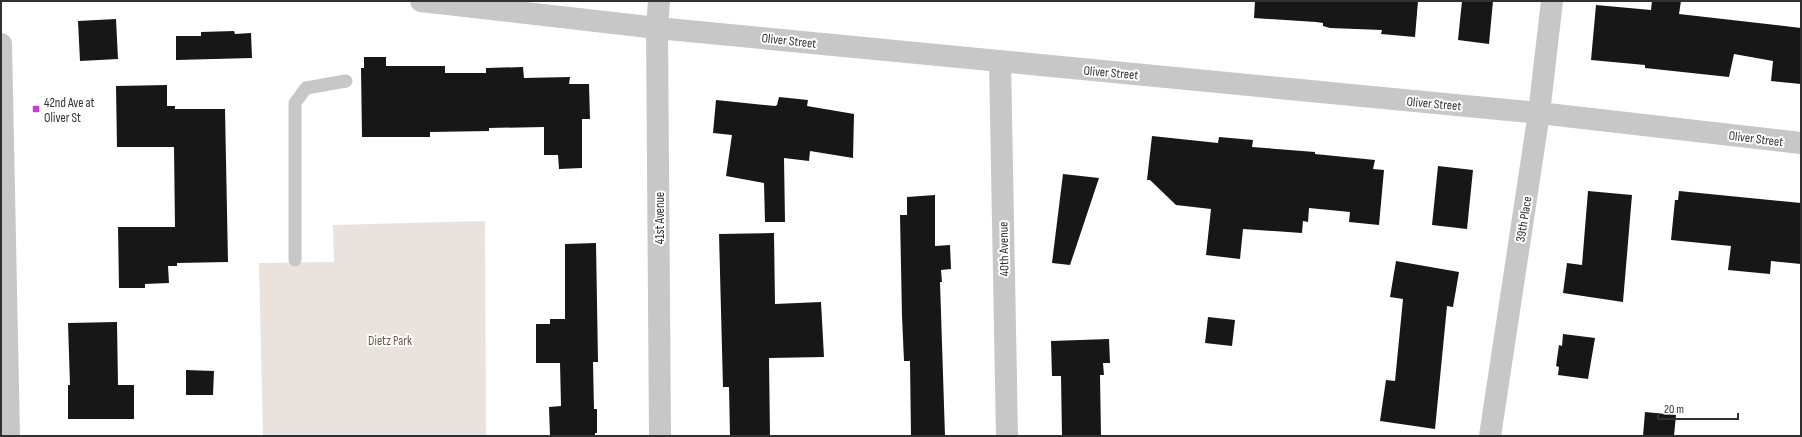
<svg xmlns="http://www.w3.org/2000/svg" width="1802" height="437" font-family="'Sofia Sans Condensed',sans-serif">
	<style>
		.green { fill: #eae2dc }
		.building { fill: #171717 }
		.lines { fill: none; stroke-linecap: round; stroke-linejoin: round }
		.service { stroke: #c7c7c7; stroke-width: 13 }
		.minor { stroke: #c7c7c7; stroke-width: 22 }
		.tertiary { stroke: #c7c7c7; stroke-width: 22 }
		.poi-dot { fill: #cd38e2; stroke: #fff; stroke-width: 1.5 }
		.labels { text-anchor: middle; stroke-width: 4; stroke-linejoin: round; paint-order: stroke }
		.street-label { font-size: 13px; fill: #303030; stroke: #fff }
		.poi-label { font-size: 13px; fill: #303030; stroke: #fff; text-anchor: start }
		.park-label { font-size: 13px; fill: #6c543e; stroke: #fff }
	</style>
	<rect width="100%" height="100%" fill="#fff"/>
	<path class="green" d="M485,221L486,436H263L259,263L334,262L333,225Z"/>
	<path class="building" d="M1255,1H1418L1415,37L1381,34L1382,30L1330,28L1323,26V23L1316,22L1254,18Z
		M1462,1H1493L1489,44L1458,40Z
		M1652,1H1681L1679,14L1801,28V84L1771,81L1773,61L1734,54L1729,77L1645,68V65L1591,60L1596,5L1651,10Z
		M116,19L118,59L80,61L78,21Z
		M234,31L235,34L251,33L252,58L176,60V36H201V32Z
		M364,57H386V66H445V73H486V68L523,67L524,78L570,77L569,84H589L590,119H582V168L559,169L558,155H544V127L489,128V131L430,132V137H362L361,68H364Z
		M167,85V106H175V109H225L228,262L177,263V266H168L169,283L145,284V288H119L118,227H175L174,147H117L116,86Z
		M779,97L808,100L807,106L854,114L853,158L810,151L809,161L784,158L785,222H765L764,183L726,176L732,135L713,133L716,100L775,106L777,105Z
		M1152,136L1218,143L1219,137L1253,140L1252,147L1315,152V154L1375,160L1373,169L1384,170L1379,225L1349,222L1350,212L1309,208L1308,222L1303,221L1302,233L1243,229L1240,259L1206,255L1211,209L1176,205L1150,180H1147Z
		M1438,166L1473,170L1467,229L1432,225Z
		M1063,174L1099,178L1070,265L1052,263Z
		M1588,191L1632,195L1623,302L1563,293L1567,263L1582,265Z
		M1679,191L1801,203V264L1771,261L1770,274L1728,270L1731,246L1671,240L1675,200H1678Z
		M935,195V246L950,245L951,269L941,270L942,282H940L945,436H911L910,361H904L902,316L900,215H907V197Z
		M774,233L775,304L821,302L824,357L769,358L770,436H730L729,387H723L719,234Z
		M596,243L598,362H593L594,409H597V433H595V436H550L549,407L561,406L560,363H536V324H550V319H565V244Z
		M1396,261L1459,272L1453,307L1447,306L1435,429L1380,421L1386,380L1395,381L1403,299L1390,297Z
		M1208,317L1235,320L1232,346L1205,343Z
		M117,322L118,385H134V419H68V385H70L68,323Z
		M1563,334L1595,338L1588,379L1558,375L1559,367L1556,366L1559,345L1562,346Z
		M1109,339L1110,363H1103L1104,375H1100L1101,436H1062L1061,376H1052L1051,341Z
		M186,370L214,371L213,395H186Z
		M1645,412L1676,415L1674,436H1643Z"/>
	<g class="lines">
		<path class="service" d="M295,260V103L306,88L346,81"/>
		<path class="minor" d="M421,1L657,28L1539,113L1801,143
			M659,1L657,28L660,436
			M1000,61L1007,436
			M1490,436L1539,113L1552,1"/>
		<path class="tertiary" d="M1,44L9,436"/>
	</g>
	<rect class="poi-dot" x="32" y="105" width="8" height="8" rx="2"/>
	<g class="labels">
		<g class="street-label">
			<text transform="translate(789 40) rotate(6)" y="5">Oliver Street</text>
			<text transform="translate(1111 72) rotate(5)" y="5">Oliver Street</text>
			<text transform="translate(1434 103) rotate(5)" y="5">Oliver Street</text>
			<text transform="translate(1756 138) rotate(7)" y="5">Oliver Street</text>
			<text transform="translate(659 218) rotate(-90)" y="5">41st Avenue</text>
			<text transform="translate(1523 219) rotate(-81)" y="5">39th Place</text>
			<text transform="translate(1003 249) rotate(-91)" y="5">40th Avenue</text>
		</g>
		<g class="poi-label">
			<text x="44" y="107">42nd Ave at<tspan x="44" dy="15">Oliver St</tspan></text>
		</g>
		<g class="park-label">
			<text x="390" y="345">Dietz Park</text>
		</g>
	</g>
	<rect width="1802" height="437" fill="none" stroke="#303030" stroke-width="4"/>
	<path d="M1658 413v6h80v-6" fill="none" stroke="#303030" stroke-width="2"/>
	<text x="1664" y="413" font-size="12" fill="#303030" stroke="#ffffff" stroke-width="3" paint-order="stroke">20 m</text>
</svg>
